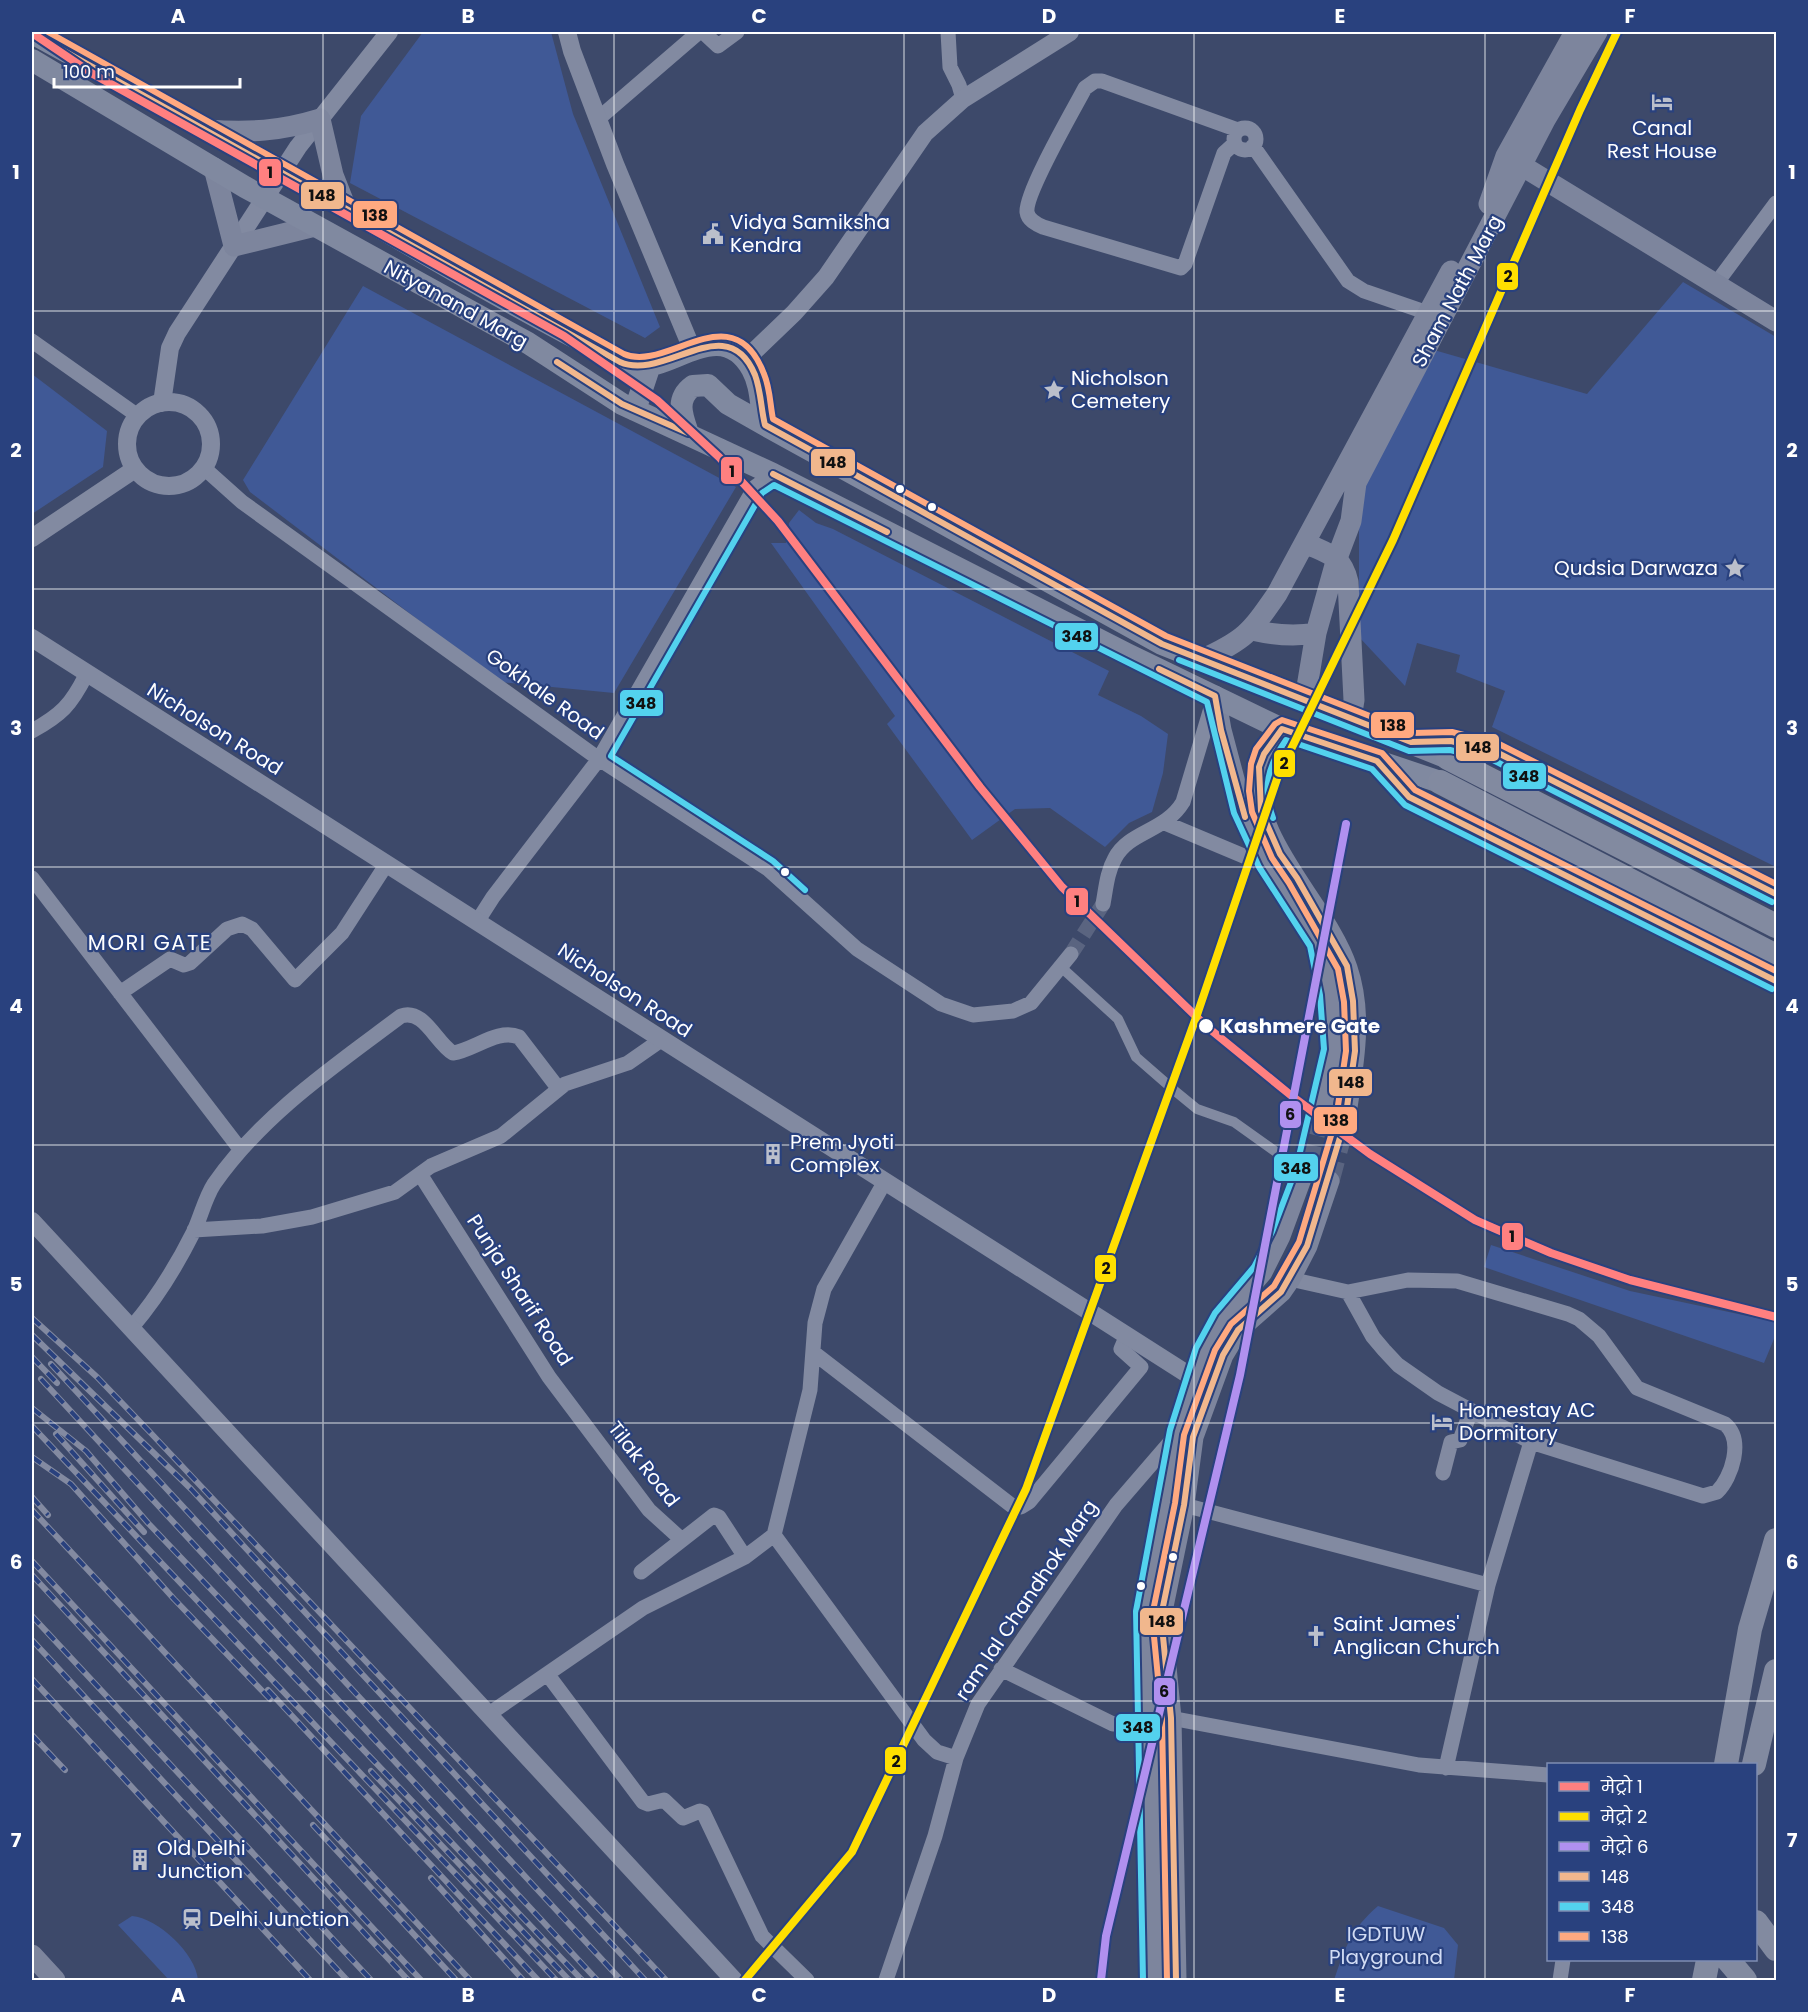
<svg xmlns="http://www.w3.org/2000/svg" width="1808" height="2012" font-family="Poppins,'Noto Sans Devanagari',sans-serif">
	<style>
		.green { fill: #405996 }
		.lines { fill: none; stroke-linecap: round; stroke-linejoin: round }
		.minor-tunnel { stroke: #5a6480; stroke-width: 15; stroke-dasharray: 15 8; stroke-linecap: butt }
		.secondary-tunnel { stroke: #5a6480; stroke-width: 21; stroke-dasharray: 21 10; stroke-linecap: butt }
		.pedestrian { stroke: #828aa1; stroke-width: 10 }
		.minor { stroke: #828aa1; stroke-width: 15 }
		.tertiary { stroke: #828aa1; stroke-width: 18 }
		.secondary { stroke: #7d859d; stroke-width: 21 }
		.primary { stroke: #8089a0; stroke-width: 22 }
		.trunk { stroke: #828aa0; stroke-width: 24 }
		.rail-casing { stroke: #838aa1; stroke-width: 6 }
		.rail { stroke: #29417e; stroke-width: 4; stroke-dasharray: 11; stroke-linecap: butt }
		.bus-1-casing { stroke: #29417e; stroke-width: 10 }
		.bus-2-casing { stroke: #29417e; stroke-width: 10 }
		.bus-3-casing { stroke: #29417e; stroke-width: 10 }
		.bus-1 { stroke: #f1b78d; stroke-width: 6 }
		.bus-2 { stroke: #53d2ee; stroke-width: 6 }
		.bus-3 { stroke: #ffa980; stroke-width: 6 }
		.metro-1-casing { stroke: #29417e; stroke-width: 12 }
		.metro-2-casing { stroke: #29417e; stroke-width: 12 }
		.metro-3-casing { stroke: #29417e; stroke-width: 12 }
		.metro-1 { stroke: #ff8080; stroke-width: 8 }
		.metro-2 { stroke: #ffdf00; stroke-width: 8 }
		.metro-3 { stroke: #b090ef; stroke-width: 8 }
		.grid { fill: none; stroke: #fff; stroke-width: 1.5; stroke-opacity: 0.55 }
		.bus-dot { fill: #fff; stroke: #29417e; stroke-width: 2 }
		.labels { text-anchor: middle; stroke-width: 4.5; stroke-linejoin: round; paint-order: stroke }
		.poi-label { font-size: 20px; fill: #fff; stroke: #29417e; text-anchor: start }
		.street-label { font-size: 20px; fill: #fff; stroke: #29417e }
		.stop-label { font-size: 20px; font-weight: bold; fill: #fff; stroke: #29417e; text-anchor: start }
		.park-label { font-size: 20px; fill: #d2dcf4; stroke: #29417e }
		.neighbourhood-label { font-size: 21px; letter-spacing: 1.5px; fill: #fff; stroke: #29417e }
		.line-badge { stroke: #29417e; stroke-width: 2 }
		.pale-badge-label { font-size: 16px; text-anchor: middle; font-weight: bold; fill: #111 }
		.neatline { fill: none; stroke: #fff; stroke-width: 2 }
		.grid-label { font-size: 20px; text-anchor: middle; font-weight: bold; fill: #fff }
	</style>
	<rect width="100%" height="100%" fill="#3d496a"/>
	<path class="green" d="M423,32H551L573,114L660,327L645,338L350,183L361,116Z
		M1683,282L1776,337V867L1492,727L1505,691L1456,672L1460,655L1417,643L1405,686L1359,637V494L1434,350L1587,394Z
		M363,286L736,487L614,693L500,682L250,492L243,480Z
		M32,374L107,431L103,467L32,514Z
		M799,510L816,523L833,529L1109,671L1098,695L1141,716L1168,734L1163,773L1152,812L1129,823L1105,847L1050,808L1015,809L972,840L887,724L895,716L771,543H786L789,523Z
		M1491,1245L1630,1291L1776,1322V1334L1764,1363L1484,1267Z
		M1378,1906L1444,1928L1458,1945L1454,1980H1334C1345,1948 1351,1929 1378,1906Z
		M132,1916C158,1918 196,1954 198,1980H169L118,1925Z"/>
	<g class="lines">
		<path class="minor-tunnel" d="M1071,954L1103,904"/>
		<path class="secondary-tunnel" d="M1306,1165L1322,1106
			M1329,1181L1345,1121"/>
		<path class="pedestrian" d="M1062,968L1118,1019L1136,1057L1175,1091L1197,1109L1234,1122L1304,1172"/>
		<path class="minor" d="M703,32L718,46L737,32
			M948,32L950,67L959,85L963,99
			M598,119L699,32
			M1234 139a11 11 0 1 1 22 0a11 11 0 1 1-22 0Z
			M1234,144L1224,153L1185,264L1181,268L1043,227C1036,224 1028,220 1027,212C1025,193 1074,109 1085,88L1095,81H1102L1238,130
			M1253,146L1348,281L1364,291L1428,313
			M1715,285L1776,203
			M32,341L138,416
			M204,468L242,502L599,759L768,869L857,949L941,1004L973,1015L1013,1011L1031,1003L1071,954
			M32,731C61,715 71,705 86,675
			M1165,823L1270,867
			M32,878L240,1149
			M1103,904C1106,888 1107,872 1115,858C1129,831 1165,832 1183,802L1214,698
			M477,922L493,897L599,759L755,487L773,474
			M120,993L170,959L184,965L190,963L227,929L242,924L252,929L295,980L342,933L386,865
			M420,1174L549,1377L649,1510L682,1540
			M194,1230L262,1226L312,1217L395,1192L431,1166L501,1136L565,1084L628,1063L661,1040
			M1290,1279L1348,1292L1408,1280L1457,1281L1568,1314L1579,1319L1599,1336L1637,1388L1725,1424C1744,1440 1732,1477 1717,1492L1703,1496L1531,1442L1438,1393L1398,1365L1384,1350L1373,1337L1348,1292
			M132,1327C157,1298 177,1265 194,1231C201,1216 205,1198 214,1184C263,1114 333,1067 401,1016C424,1008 436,1043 453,1053C474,1050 498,1028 519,1037L558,1088
			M814,1353L1011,1505L1021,1507L1029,1502L1141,1367L1121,1349L1127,1335
			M1443,1473L1451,1442L1460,1440L1471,1411
			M1184,1505L1488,1585
			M774,1535L924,1740L937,1752L956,1758
			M641,1572L714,1515L719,1517L745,1557
			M1001,1669L1113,1724L1160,1716L1419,1765L1548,1775
			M548,1675L643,1802L648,1804L664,1800L683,1818L700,1811L703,1812L762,1936L807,1980
			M489,1714L643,1608L745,1557L774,1535L810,1390L815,1323L824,1289L884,1183
			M1446,1768L1488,1585L1531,1442
			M886,1980L935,1836L956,1758L978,1704L1116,1505L1179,1432
			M1560,1980L1563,1960"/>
		<path class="tertiary" d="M567,32L572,51L615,164L692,349
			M745,360L794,313L826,277L925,133L963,99L1070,32
			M127 444a42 42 0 1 1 84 0a42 42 0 1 1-84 0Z
			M162,403L170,348L177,333L298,147L389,32
			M32,538L135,469
			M32,638L1195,1379
			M32,1221L734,1980"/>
		<path class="secondary" d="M208,130C248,133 281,131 320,119L333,175L346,208
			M1511,159L1776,321
			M214,168L234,246L315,226
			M1489,204L1506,156L1575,32
			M1305,543C1328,554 1342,555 1348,582L1354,700L1351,718
			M1252,630C1274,635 1294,637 1316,633
			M1201,660C1245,640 1250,633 1277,594L1451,271
			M1215,696L1221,730L1242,809L1267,862L1318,943L1329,994L1333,1050L1322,1106
			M1327,709L1311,696L1307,687L1316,633L1337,558L1351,521L1356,483L1545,120L1597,32
			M1282,729C1274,741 1262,753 1259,768C1246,838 1326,904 1347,968C1364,1018 1352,1070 1345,1121
			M1411,742L1451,741L1496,752L1776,894
			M1377,761L1409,797L1776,981
			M32,1955L55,1980
			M1152,1980L1145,1612L1179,1432L1204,1352L1222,1318L1262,1272L1280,1236L1306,1165
			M1176,1980L1171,1718L1161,1616L1184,1505L1193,1437L1223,1355L1238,1330L1281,1292L1290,1279L1307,1246L1329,1181"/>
		<path class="primary" d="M32,33C115,79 199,123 281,170C387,231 492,295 601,351C613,357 627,368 642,367C678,364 723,318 752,369C762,387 760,407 765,425
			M32,60L245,187L528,343L622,404L773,474L1127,654L1282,729L1440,782
			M635,410L650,365
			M688,433C682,416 675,399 693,386L708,385L728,404L765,425L1162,644L1448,758"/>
		<path class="trunk" d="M1448,758L1776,926
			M1440,782L1776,956
			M1726,1764L1750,1629L1776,1540
			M1754,1764L1776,1671
			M1756,1922L1776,1949
			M1728,1960L1745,1980
			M1704,1980L1708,1960"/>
		<defs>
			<path id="rail" d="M32,1318L97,1377L147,1429L666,1980
				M32,1335L191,1489L645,1980
				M32,1357L57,1383
				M51,1364L621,1980
				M41,1379L597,1980
				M32,1408L86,1451L148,1523L582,1980
				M32,1426L556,1980
				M56,1434L144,1532
				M32,1457L71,1484L174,1599L270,1699
				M32,1497L48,1515
				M32,1510L470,1980
				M32,1561L421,1980
				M32,1575L408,1980
				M32,1616L371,1980
				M32,1640L347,1980
				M32,1679L310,1980
				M268,1690L538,1980
				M32,1735L65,1770
				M371,1771L569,1980
				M313,1825L456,1980
				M431,1878L523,1980"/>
		</defs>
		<use href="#rail" class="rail-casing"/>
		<use href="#rail" class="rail"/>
		<defs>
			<path id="bus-1" d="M32,33L620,362C665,382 727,307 755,375C761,391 761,409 765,425L1162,644L1411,742L1451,741L1496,752L1776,894
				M557,362L622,404L688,433
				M773,474L887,532
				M1159,669L1215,696L1221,730L1245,817
				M1176,1980L1171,1718L1161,1616L1184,1505L1193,1437L1223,1355L1238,1330L1281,1292L1307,1246L1345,1121L1355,1051L1353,1001L1347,966L1297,878L1280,854L1261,811L1259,767L1264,754L1282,729L1377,761L1409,797L1776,981"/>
			<path id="bus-2" d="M1179,660L1409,751L1450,750L1493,760L1772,902
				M1273,818C1262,788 1268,766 1286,740L1372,769L1405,805L1772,989
				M805,890L773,861L611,756L762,493L774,485L1207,702L1234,813L1259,867L1310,946L1320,995L1324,1049L1296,1169L1272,1232L1254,1267L1215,1313L1196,1348L1170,1430L1136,1611L1143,1980"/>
			<path id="bus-3" d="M48,32L624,354C667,373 733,292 764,374C770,388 770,404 773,419L1166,636L1413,733L1452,732L1499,744L1776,884
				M1167,1980L1162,1719L1152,1616L1175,1503L1184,1435L1215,1350L1231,1324L1274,1286L1299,1242L1336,1119L1346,1051L1344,1002L1338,969L1289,883L1272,858L1252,812L1249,791L1251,764L1256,749L1275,724L1282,720L1382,753L1415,790L1776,971"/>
		</defs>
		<use href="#bus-1" class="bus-1-casing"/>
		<use href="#bus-2" class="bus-2-casing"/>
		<use href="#bus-3" class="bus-3-casing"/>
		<use href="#bus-1" class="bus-1"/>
		<use href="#bus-2" class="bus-2"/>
		<use href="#bus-3" class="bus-3"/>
		<defs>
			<path id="metro-1" d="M32,33L93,74L564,336L657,400L719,457L778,521L980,787L1062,887L1206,1026L1293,1097L1370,1154L1475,1220L1551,1253L1630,1280L1776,1317"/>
			<path id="metro-2" d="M745,1980L852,1852L1026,1489L1198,1012L1278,776L1393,540L1580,110L1617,32"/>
			<path id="metro-3" d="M1101,1980L1106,1936L1240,1375L1346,824"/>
		</defs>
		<use href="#metro-1" class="metro-1-casing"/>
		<use href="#metro-2" class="metro-2-casing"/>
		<use href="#metro-3" class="metro-3-casing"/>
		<use href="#metro-1" class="metro-1"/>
		<use href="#metro-2" class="metro-2"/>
		<use href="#metro-3" class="metro-3"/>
	</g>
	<path class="grid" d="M323,32V1980M614,32V1980M904,32V1980M1194,32V1980M1485,32V1980M32,311H1776M32,589H1776M32,867H1776M32,1145H1776M32,1423H1776M32,1701H1776"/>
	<defs>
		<symbol id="hotel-bare" viewBox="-9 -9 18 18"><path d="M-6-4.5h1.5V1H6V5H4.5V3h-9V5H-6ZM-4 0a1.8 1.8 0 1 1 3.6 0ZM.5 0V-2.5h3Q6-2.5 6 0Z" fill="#bbbfcb" stroke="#29417e" stroke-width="2.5" paint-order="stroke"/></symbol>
		<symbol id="civic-bare" viewBox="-9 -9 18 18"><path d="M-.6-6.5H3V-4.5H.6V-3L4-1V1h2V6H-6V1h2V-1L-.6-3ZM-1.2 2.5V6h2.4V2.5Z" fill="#bbbfcb" stroke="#29417e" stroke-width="2.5" paint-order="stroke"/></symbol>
		<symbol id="sight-bare" viewBox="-9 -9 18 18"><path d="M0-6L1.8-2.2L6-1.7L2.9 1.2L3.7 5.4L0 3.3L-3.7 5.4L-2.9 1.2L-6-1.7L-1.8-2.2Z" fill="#bbbfcb" stroke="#29417e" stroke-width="2.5" paint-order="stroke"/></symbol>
		<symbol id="building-bare" viewBox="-9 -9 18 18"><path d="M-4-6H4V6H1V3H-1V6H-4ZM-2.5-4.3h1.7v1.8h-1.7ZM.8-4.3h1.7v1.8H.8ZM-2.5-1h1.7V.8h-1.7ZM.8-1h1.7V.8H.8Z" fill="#bbbfcb" stroke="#29417e" stroke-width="2.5" paint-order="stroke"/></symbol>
		<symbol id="church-bare" viewBox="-9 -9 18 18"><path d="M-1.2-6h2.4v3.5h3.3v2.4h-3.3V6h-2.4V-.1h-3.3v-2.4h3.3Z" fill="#bbbfcb" stroke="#29417e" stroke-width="2.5" paint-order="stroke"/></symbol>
		<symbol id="station-bare" viewBox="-9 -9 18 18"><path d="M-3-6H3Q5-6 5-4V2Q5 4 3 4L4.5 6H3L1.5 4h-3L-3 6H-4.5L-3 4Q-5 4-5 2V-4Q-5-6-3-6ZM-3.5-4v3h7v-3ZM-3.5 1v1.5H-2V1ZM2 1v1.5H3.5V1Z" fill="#bbbfcb" stroke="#29417e" stroke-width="2.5" paint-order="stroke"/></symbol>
	</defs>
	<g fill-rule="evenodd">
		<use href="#hotel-bare" x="1647" y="87" width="30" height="30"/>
		<use href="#civic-bare" x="698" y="219" width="30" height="30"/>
		<use href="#sight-bare" x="1039" y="375" width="30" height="30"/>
		<use href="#sight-bare" x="1720" y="553" width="30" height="30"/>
		<use href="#building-bare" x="758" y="1139" width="30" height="30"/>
		<use href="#hotel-bare" x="1427" y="1407" width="30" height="30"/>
		<use href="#church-bare" x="1301" y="1621" width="30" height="30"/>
		<use href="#building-bare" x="125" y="1845" width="30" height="30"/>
		<use href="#station-bare" x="177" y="1904" width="30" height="30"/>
	</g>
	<g class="bus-dot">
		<circle cx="900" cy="489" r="5"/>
		<circle cx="932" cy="507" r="5"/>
		<circle cx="785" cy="872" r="5"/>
		<circle cx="1206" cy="1026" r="8"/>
		<circle cx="1173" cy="1557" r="5"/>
		<circle cx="1141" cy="1586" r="5"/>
	</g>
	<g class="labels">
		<g class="poi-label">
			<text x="1662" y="135" text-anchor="middle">Canal<tspan x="1662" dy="23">Rest House</tspan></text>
			<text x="730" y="229">Vidya Samiksha<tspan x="730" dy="23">Kendra</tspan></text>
			<text x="1071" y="385">Nicholson<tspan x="1071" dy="23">Cemetery</tspan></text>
			<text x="1718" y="575" text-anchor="end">Qudsia Darwaza</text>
			<text x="790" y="1149">Prem Jyoti<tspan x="790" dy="23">Complex</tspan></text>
			<text x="1459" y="1417">Homestay AC<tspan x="1459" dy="23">Dormitory</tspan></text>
			<text x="1333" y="1631">Saint James'<tspan x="1333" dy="23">Anglican Church</tspan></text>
			<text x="157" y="1855">Old Delhi<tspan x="157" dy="23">Junction</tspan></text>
			<text x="209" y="1926">Delhi Junction</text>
		</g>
		<g class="street-label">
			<text transform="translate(1457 291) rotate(-62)" y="7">Sham Nath Marg</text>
			<text transform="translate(456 304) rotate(29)" y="7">Nityanand Marg</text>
			<text transform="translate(545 694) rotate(36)" y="7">Gokhale Road</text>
			<text transform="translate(215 729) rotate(32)" y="7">Nicholson Road</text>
			<text transform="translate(625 990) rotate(33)" y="7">Nicholson Road</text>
			<text transform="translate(520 1290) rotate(57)" y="7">Punja Sharif Road</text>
			<text transform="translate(644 1464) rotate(52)" y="7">Tilak Road</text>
			<text transform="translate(1026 1600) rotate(-56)" y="7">ram lal Chandhok Marg</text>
		</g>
		<g class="stop-label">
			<text x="1220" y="1033">Kashmere Gate</text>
		</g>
		<g class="park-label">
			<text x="1386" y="1941">IGDTUW<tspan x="1386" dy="23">Playground</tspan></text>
		</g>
		<g class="neighbourhood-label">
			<text x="150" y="950">MORI GATE</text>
		</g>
	</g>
	<g class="line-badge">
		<rect x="258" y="158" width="24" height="29" rx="6" fill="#ff8080"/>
		<rect x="300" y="181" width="45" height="29" rx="6" fill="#f1b78d"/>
		<rect x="352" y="200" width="46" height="29" rx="6" fill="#ffa980"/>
		<rect x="1496" y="262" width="23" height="29" rx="6" fill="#ffdf00"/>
		<rect x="810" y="448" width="46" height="29" rx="6" fill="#f1b78d"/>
		<rect x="720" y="456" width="23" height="29" rx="6" fill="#ff8080"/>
		<rect x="1054" y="622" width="45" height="29" rx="6" fill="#53d2ee"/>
		<rect x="619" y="689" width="45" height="28" rx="6" fill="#53d2ee"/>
		<rect x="1370" y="711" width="45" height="28" rx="6" fill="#ffa980"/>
		<rect x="1455" y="733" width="45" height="29" rx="6" fill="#f1b78d"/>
		<rect x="1273" y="749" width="23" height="29" rx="6" fill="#ffdf00"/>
		<rect x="1502" y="762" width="45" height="28" rx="6" fill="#53d2ee"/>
		<rect x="1065" y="887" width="24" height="29" rx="6" fill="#ff8080"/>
		<rect x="1328" y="1068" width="45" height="29" rx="6" fill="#f1b78d"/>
		<rect x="1279" y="1100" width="23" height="29" rx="6" fill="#b090ef"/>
		<rect x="1313" y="1106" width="45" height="29" rx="6" fill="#ffa980"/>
		<rect x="1273" y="1153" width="46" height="29" rx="6" fill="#53d2ee"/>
		<rect x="1501" y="1222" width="23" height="29" rx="6" fill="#ff8080"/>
		<rect x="1094" y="1254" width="23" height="29" rx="6" fill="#ffdf00"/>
		<rect x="1139" y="1607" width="45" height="29" rx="6" fill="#f1b78d"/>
		<rect x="1153" y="1677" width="23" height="29" rx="6" fill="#b090ef"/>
		<rect x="1115" y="1713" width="46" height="29" rx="6" fill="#53d2ee"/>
		<rect x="884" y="1746" width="23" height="29" rx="6" fill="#ffdf00"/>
	</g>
	<g class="pale-badge-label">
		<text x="270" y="178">1</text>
		<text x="322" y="201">148</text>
		<text x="375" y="221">138</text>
		<text x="1508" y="282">2</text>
		<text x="833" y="468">148</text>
		<text x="732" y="477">1</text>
		<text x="1077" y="642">348</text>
		<text x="641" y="709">348</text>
		<text x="1393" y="731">138</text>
		<text x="1478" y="753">148</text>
		<text x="1284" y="769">2</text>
		<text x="1524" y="782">348</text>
		<text x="1077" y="907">1</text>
		<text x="1351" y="1088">148</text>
		<text x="1290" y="1120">6</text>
		<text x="1336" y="1126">138</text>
		<text x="1296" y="1174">348</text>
		<text x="1512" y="1242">1</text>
		<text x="1106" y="1274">2</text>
		<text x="1162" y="1627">148</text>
		<text x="1164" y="1697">6</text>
		<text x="1138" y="1733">348</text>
		<text x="896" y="1767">2</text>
	</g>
	<rect width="1808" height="2012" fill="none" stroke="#29417e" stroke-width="66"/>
	<rect x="1547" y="1763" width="210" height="198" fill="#29417e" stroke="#7f8db2" stroke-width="1.5"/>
	<rect x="1559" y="1782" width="30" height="9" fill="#ff8080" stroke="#7f8db2" stroke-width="1.5"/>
	<text x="1601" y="1793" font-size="18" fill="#ffffff">मेट्रो 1</text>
	<rect x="1559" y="1812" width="30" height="9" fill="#ffdf00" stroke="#7f8db2" stroke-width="1.5"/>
	<text x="1601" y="1823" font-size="18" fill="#ffffff">मेट्रो 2</text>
	<rect x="1559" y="1842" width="30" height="9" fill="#b090ef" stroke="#7f8db2" stroke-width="1.5"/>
	<text x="1601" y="1853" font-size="18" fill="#ffffff">मेट्रो 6</text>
	<rect x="1559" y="1872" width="30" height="9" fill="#f1b78d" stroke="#7f8db2" stroke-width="1.5"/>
	<text x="1601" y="1883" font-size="18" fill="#ffffff">148</text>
	<rect x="1559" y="1902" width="30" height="9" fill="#53d2ee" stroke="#7f8db2" stroke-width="1.5"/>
	<text x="1601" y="1913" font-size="18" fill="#ffffff">348</text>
	<rect x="1559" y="1932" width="30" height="9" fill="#ffa980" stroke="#7f8db2" stroke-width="1.5"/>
	<text x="1601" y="1943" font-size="18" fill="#ffffff">138</text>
	<path d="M54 78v9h186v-9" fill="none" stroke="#ffffff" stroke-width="3"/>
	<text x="63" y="78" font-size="18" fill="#ffffff" stroke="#29417e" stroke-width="4.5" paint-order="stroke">100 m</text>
	<rect x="33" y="33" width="1742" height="1946" class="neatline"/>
	<g class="grid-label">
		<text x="178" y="23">A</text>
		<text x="468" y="23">B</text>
		<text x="759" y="23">C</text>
		<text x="1049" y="23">D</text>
		<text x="1340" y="23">E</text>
		<text x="1630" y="23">F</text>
		<text x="16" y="179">1</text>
		<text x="1792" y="179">1</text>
		<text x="16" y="457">2</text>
		<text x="1792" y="457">2</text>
		<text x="16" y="735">3</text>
		<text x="1792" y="735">3</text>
		<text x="16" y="1013">4</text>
		<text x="1792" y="1013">4</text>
		<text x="16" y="1291">5</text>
		<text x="1792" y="1291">5</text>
		<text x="16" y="1569">6</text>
		<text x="1792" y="1569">6</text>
		<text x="16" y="1847">7</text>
		<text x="1792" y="1847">7</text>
		<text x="178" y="2002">A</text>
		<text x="468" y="2002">B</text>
		<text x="759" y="2002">C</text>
		<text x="1049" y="2002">D</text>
		<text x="1340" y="2002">E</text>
		<text x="1630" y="2002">F</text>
	</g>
</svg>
